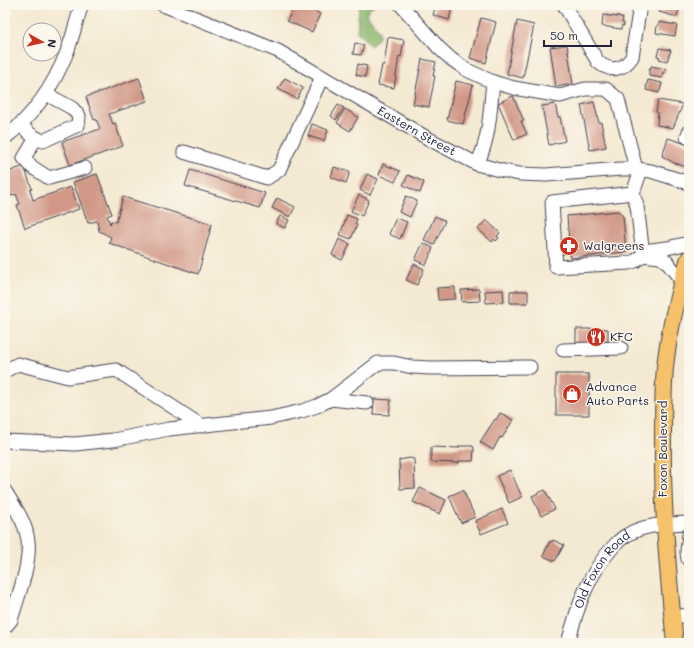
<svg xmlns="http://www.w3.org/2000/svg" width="694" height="648" font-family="Mali,sans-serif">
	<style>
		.forest { fill: #89b56c; stroke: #566c54 }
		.building { fill: #d19888 }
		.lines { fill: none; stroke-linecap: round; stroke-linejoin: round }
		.minor-casing { stroke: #424052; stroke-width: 15 }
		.major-casing { stroke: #424052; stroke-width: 18 }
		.minor { stroke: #fff; stroke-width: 13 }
		.major { stroke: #f5c16b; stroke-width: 16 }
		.labels { text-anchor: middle; stroke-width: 3; stroke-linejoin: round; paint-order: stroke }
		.street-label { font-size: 12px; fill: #22223b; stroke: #fbf7ec }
		.poi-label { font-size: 12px; fill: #22223b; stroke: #fbf7ec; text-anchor: start }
	</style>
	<rect width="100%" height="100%" fill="#fbf7ec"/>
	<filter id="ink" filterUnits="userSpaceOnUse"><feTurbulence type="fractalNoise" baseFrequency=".025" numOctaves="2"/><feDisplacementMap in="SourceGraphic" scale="8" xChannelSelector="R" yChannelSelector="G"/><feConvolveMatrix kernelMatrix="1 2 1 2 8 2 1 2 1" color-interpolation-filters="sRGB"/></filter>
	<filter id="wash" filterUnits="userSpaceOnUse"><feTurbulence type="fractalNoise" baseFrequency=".012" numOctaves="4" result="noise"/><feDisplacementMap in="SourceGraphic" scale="16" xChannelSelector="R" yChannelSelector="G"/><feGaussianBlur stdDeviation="0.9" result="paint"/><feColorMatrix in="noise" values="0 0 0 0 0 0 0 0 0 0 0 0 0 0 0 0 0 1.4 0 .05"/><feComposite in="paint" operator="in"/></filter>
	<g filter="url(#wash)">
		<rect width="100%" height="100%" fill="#f4e9d2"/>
		<path class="forest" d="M359,5H374L366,13L379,31V38L371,46L357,32Z"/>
		<g id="blocks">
			<path class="building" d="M295,5H301L320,14L312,32L287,21Z
				M436,5H452L451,7H452L449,20L433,15Z
				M662,5H680L677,17L659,12Z
				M603,15L617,17V16H620V17L623,18L622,23H624V26L622,25L621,29L602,26Z
				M481,18L496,22L486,63L470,58Z
				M517,21L534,25L523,78L507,74Z
				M659,22L677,25L675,36L656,33L657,25H659Z
				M388,37L404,40L401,57L399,56L394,88L378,85L382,65H384Z
				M355,43L364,45L361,55L353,54Z
				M567,45L573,84L556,87L550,47Z
				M659,48L671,50L667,61L659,59L660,57L657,56Z
				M422,59L436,62L433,76H435L429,107L413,104Z
				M358,64L367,66L365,77L356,75Z
				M651,66L666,69L665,73L663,72L662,78L649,76V69L651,70Z
				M139,78L147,101L109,114L113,124L115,123L123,146L70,165L62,142L100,129L96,119L94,120L86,97Z
				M285,78L303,88L297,99L278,89Z
				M648,80L662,83L660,91H659V93L646,90L647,86H646Z
				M456,81L473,85L463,124L447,120Z
				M513,96L524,121H521L527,134L514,140L498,103Z
				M658,100L683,104L673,128L657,125L658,113L656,112Z
				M594,102L599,123L601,122L606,147L590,150L581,105Z
				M555,104L558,117H560L565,141L549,145L542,106Z
				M338,105L344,108L336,120L331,116Z
				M345,109L358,117L350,131L337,123Z
				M312,124L328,130L324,141L308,136Z
				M668,138L689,145V159L686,167L672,162L662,156Z
				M383,164L400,171L395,182L379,175Z
				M24,166L32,189L30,190L33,200L71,187L79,209L25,228L17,205L20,204L16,194L5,198V173Z
				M334,167L350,172L346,183L331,177Z
				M190,170L265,193L260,208L185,186Z
				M97,174L112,214L107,216L110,224L111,221L116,222L123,197L212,224L198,274L109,243L111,237L99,231L97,221L88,223L73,182Z
				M367,174L378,179L370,195L360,190Z
				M408,175L424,182L420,193L403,185Z
				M359,195L369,200L362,216L351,211Z
				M406,196L417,201L410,217L399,212Z
				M277,198L295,207L290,217L272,208Z
				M618,211L623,216L626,252L571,258L570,253L563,254L562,242L569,241L567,216Z
				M347,215L357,219L355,224L357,225L351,239L340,235Z
				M280,216L289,220L285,228L276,224Z
				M435,216L445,221L434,245L424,240Z
				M396,218L407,222L400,239L389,234Z
				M486,220L500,233L497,236L499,238L496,241L494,239L492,242L478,229Z
				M339,239L350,244L342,260L332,255Z
				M423,243L433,248L426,265L415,260Z
				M414,264L424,269L417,285L406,280Z
				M455,287V299L438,300L437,288Z
				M479,289L480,301L462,302L461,290Z
				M503,290L504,302L486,303L485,291Z
				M510,291H528V303H510Z
				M576,329H608V344H576Z
				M556,374H589V415H556Z
				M374,399L391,400L389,415L373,414Z
				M500,413L509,417V418L513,420L502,438L500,437L493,450L480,442L495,419L496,420Z
				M459,446H473L474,449L473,461H459V463L431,462V447L459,448Z
				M410,458L414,459L415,488L400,489L399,460Z
				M510,470L522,497L509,503L497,476Z
				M420,488L446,500L440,514L413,502Z
				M463,490L475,517L461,523L449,496Z
				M545,490L555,509L541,516L532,496Z
				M502,509L508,523L481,534L475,521Z
				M553,540L564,545L555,561L543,556L550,541L552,542Z"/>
		</g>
	</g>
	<g filter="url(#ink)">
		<use href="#blocks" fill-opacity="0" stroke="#424052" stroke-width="1"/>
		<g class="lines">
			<defs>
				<g id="minor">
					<path id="s1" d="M163,5L278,51L429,139L477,164L499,170L519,174L546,175L621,169H636L651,171L689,183"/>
					<path d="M401,5L439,48L451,59L467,70L493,82L514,88L560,96L585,89H606L618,99L636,169"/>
					<path d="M564,5L598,62C610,72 623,71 632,57L640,5"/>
					<path d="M21,123C27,133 32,136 43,141L78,125L79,116L72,108L46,94"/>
					<path d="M689,132L687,137L689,138"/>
					<path d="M5,138C33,116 54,85 67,52C73,37 76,20 82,5"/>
					<path d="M36,138L24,158L32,167L49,178L85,168"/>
					<path d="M184,152L267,178L279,170L322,77"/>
					<path d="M477,164C490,139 490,109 493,82"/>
					<path d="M633,193L641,170"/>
					<path d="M643,254L637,206L633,193L552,202L556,267L629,263L635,261L651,250L667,248L689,243"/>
					<path d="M644,255L660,257L666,261L682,281"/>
					<path d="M563,350L621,348"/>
					<path d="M5,371L18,364L68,377L116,370L202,426"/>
					<path d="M331,399L367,403"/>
					<path d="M5,441L75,444L113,440L169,429L271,418L302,411L317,406L331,399L378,363H394L412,367L430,368L530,367"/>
					<path d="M5,491C13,505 24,519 27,535C33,559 18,596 11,620L5,627"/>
					<path d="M689,534L687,552L688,559L689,560"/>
					<path d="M672,617L689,615"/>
					<path id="s2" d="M568,643C577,608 588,574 613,547C617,543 621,538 627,535C644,524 669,524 689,523"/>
				</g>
				<path id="major" d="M675,643C668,574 662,506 663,437C663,414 663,390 665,367C669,330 678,293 689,258"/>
			</defs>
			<use href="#minor" class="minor-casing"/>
			<use href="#major" class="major-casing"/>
			<use href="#minor" class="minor"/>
			<use href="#major" class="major"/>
		</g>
	</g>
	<defs>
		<symbol id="pharmacy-disc" viewBox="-11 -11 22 22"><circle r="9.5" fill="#c8321e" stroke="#fbf7ec"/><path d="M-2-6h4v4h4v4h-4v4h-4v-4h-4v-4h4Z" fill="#fff"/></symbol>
		<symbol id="restaurant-disc" viewBox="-11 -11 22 22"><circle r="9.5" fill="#c8321e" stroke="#fbf7ec"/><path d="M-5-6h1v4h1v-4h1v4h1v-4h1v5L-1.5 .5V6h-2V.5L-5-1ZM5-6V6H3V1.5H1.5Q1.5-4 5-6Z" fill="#fff"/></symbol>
		<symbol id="shop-disc" viewBox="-11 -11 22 22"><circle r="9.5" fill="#c8321e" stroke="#fbf7ec"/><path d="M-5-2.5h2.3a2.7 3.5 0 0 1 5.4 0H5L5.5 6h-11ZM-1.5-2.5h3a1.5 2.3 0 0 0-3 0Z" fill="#fff"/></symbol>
	</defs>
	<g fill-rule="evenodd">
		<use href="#pharmacy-disc" x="558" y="235" width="22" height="22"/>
		<use href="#restaurant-disc" x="585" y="326" width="22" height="22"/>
		<use href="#shop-disc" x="561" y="383" width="22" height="22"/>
	</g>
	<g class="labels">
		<g class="street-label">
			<text dy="4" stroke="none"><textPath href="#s1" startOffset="284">Eastern Street</textPath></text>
			<text transform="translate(663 449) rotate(-90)" y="4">Foxon Boulevard</text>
			<text dy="4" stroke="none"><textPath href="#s2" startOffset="82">Old Foxon Road</textPath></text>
		</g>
		<g class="poi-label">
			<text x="583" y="250">Walgreens</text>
			<text x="610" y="341">KFC</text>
			<text x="586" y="391">Advance<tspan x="586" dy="14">Auto Parts</tspan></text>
		</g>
	</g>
	<rect width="694" height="648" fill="none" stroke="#fbf7ec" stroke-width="20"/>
	<g transform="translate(42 42) rotate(98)"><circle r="19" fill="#fbf7ec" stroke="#a4a2a5"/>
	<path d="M0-3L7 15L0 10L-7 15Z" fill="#c8321e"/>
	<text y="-6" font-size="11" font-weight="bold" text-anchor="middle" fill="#22223b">N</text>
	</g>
	<path d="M544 40v6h67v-6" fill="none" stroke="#22223b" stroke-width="2"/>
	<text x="550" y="40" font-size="12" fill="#22223b" stroke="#fbf7ec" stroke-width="3" paint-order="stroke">50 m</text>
</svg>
